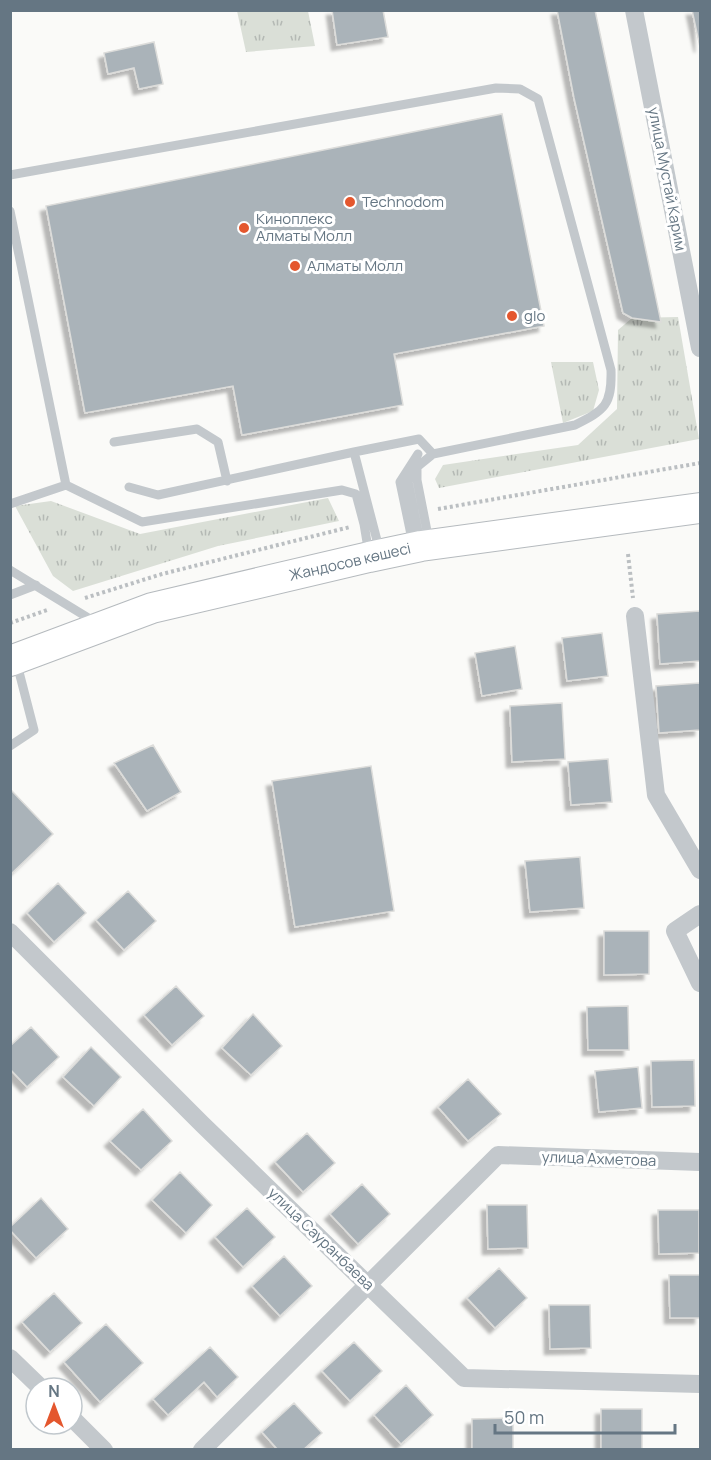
<svg xmlns="http://www.w3.org/2000/svg" width="711" height="1460" font-family="Manrope,sans-serif">
	<style>
		.grass { fill: url(#grass-tufts) }
		.building { fill: #aab3b9; stroke: #dcdcda; stroke-width: 1.5; filter: url(#shadow) }
		.lines { fill: none; stroke-linecap: round; stroke-linejoin: round }
		.primary-casing { stroke: #b5babe; stroke-width: 32 }
		.path { stroke: #bbbfc2; stroke-width: 4; stroke-dasharray: 3 3; stroke-linecap: butt }
		.service { stroke: #c3c8cc; stroke-width: 9 }
		.minor { stroke: #c3c8cc; stroke-width: 18 }
		.primary { stroke: #fff; stroke-width: 30 }
		.poi-dot { fill: #e4572e; stroke: #fff; stroke-width: 2 }
		.labels { text-anchor: middle; stroke-width: 6; stroke-linejoin: round; paint-order: stroke }
		.street-label { font-size: 15px; fill: #657683; stroke: #fff }
		.poi-label { font-size: 15px; fill: #657683; stroke: #fff; text-anchor: start }
	</style>
	<defs>
		<pattern id="grass-tufts" width="24" height="20" patternUnits="userSpaceOnUse" patternTransform="scale(1.5)"><rect width="24" height="20" fill="#dadfd7"/><path d="M3 7l-1-3M5 7V3M7 7l1-3M15 17l-1-3M17 17v-4M19 17l1-3" fill="none" stroke="#b4b9b4"/></pattern>
		<filter id="shadow"><feDropShadow dx="-5.5" dy="5.5" stdDeviation="1.5" flood-color="#0004"/></filter>
	</defs>
	<rect width="100%" height="100%" fill="#fafaf8"/>
	<path class="grass" d="M237,11H308L315,46L246,52Z
		M678,317L699,439L439,488L435,479L443,465L578,445L617,409L618,330L632,318Z
		M551,362H593L599,390L593,411L563,423Z
		M328,498L339,521L218,546L73,591L53,576L15,506L51,501L140,534Z"/>
	<path class="building" d="M332,10H383L388,37L337,45Z
		M557,10H595L661,322L632,318L623,313L574,98Z
		M692,10H700V47Z
		M154,42L163,84L139,89L134,68L108,74L104,53Z
		M502,114L544,326L394,354L403,405L242,435L233,386L85,413L46,206Z
		M700,611V661L660,664L657,614Z
		M602,633L608,676L567,681L562,638Z
		M515,646L522,689L482,696L475,653Z
		M700,683V730L659,733L656,686Z
		M562,703L565,759L512,762L510,706Z
		M153,745L181,792L147,811L114,763Z
		M608,759L612,802L571,805L568,762Z
		M371,766L394,911L295,927L272,781Z
		M12,791L53,834L10,875V792Z
		M580,857L584,908L530,912L525,861Z
		M58,883L86,913L54,942L27,913Z
		M128,891L156,921L124,950L96,920Z
		M604,931H649V974L604,975Z
		M176,986L204,1016L172,1045L144,1015Z
		M628,1006L629,1050H588L587,1007Z
		M253,1014L282,1046L251,1075L222,1048Z
		M31,1027L59,1057L27,1087L10,1069V1046Z
		M91,1047L121,1077L94,1106L63,1077Z
		M694,1060L695,1106L652,1107L651,1061Z
		M638,1067L642,1108L599,1112L595,1071Z
		M468,1079L501,1114L468,1141L438,1107Z
		M143,1109L172,1141L141,1170L110,1141Z
		M307,1133L335,1163L303,1192L275,1162Z
		M180,1172L212,1205L186,1233L152,1200Z
		M362,1184L390,1214L358,1244L330,1214Z
		M41,1198L68,1229L36,1258L10,1230V1227Z
		M487,1205H527L528,1248L488,1249Z
		M247,1208L275,1237L243,1267L215,1237Z
		M658,1210H699V1253L659,1254Z
		M284,1256L312,1286L280,1316L252,1286Z
		M499,1268L527,1298L495,1328L467,1298Z
		M669,1275H700V1318H670Z
		M54,1293L82,1323L50,1352L22,1322Z
		M549,1305H590L591,1348L550,1349Z
		M106,1324L143,1363L100,1402L64,1362Z
		M354,1342L382,1371L350,1401L322,1371Z
		M210,1347L238,1377L217,1397L204,1382L168,1415L153,1399Z
		M406,1385L433,1415L401,1444L374,1415Z
		M294,1403L322,1433L303,1450H278L262,1432Z
		M601,1409H642V1450H601Z
		M513,1418V1450H472V1419Z"/>
	<g class="lines">
		<defs>
			<path id="primary" d="M10,661L152,608L369,557L421,546L700,508"/>
		</defs>
		<use href="#primary" class="primary-casing"/>
		<path class="path" d="M438,509L700,463
			M628,554L633,598
			M85,598L162,574L350,527
			M10,623L47,610"/>
		<path class="service" d="M10,175L496,88L520,89L538,99L611,370C612,405 605,410 575,425L433,454L417,467L408,481L420,542
			M10,211L66,485L10,504
			M114,442L197,429L218,442L227,481
			M354,452L419,439L433,454
			M417,469V480L429,541
			M66,485L142,522L342,490L356,494L364,524L369,554
			M129,487L158,495L354,452L380,552
			M413,544L400,482L418,454
			M10,570L95,622
			M10,595L36,585
			M10,746L34,730L17,664"/>
		<path class="minor" d="M634,10L700,348
			M635,616L656,795L700,870
			M700,914L675,931L700,983
			M10,932L202,1124L464,1378L700,1384
			M10,1358L41,1388
			M72,1418L104,1450
			M202,1450L498,1155L700,1162"/>
		<use href="#primary" class="primary"/>
	</g>
	<g class="poi-dot">
		<circle cx="350" cy="202" r="6"/>
		<circle cx="244" cy="228" r="6"/>
		<circle cx="295" cy="266" r="6"/>
		<circle cx="512" cy="316" r="6"/>
	</g>
	<g class="labels">
		<g class="street-label">
			<text transform="translate(667 179) rotate(79)" y="5">улица Мустай Карим</text>
			<text transform="translate(350 562) rotate(-13)" y="5">Жандосов көшесі</text>
			<text transform="translate(599 1159) rotate(2)" y="5">улица Ахметова</text>
			<text transform="translate(321 1239) rotate(44)" y="5">улица Сауранбаева</text>
		</g>
		<g class="poi-label">
			<text x="362" y="207">Technodom</text>
			<text x="256" y="224">Киноплекс<tspan x="256" dy="17">Алматы Молл</tspan></text>
			<text x="307" y="271">Алматы Молл</text>
			<text x="524" y="321">glo</text>
		</g>
	</g>
	<rect width="711" height="1460" fill="none" stroke="#657683" stroke-width="24"/>
	<g transform="translate(54 1406)"><circle r="28" fill="#ffffff" stroke="#c1c8cd" stroke-width="1.5"/>
	<path d="M0-4.5L10 22L0 15L-10 22Z" fill="#e4572e"/>
	<text y="-9" font-size="16" font-weight="bold" text-anchor="middle" fill="#657683">N</text>
	</g>
	<path d="M495 1424v9h180v-9" fill="none" stroke="#657683" stroke-width="3"/>
	<text x="504" y="1424" font-size="18" fill="#657683" stroke="#ffffff" stroke-width="4.5" paint-order="stroke">50 m</text>
</svg>
